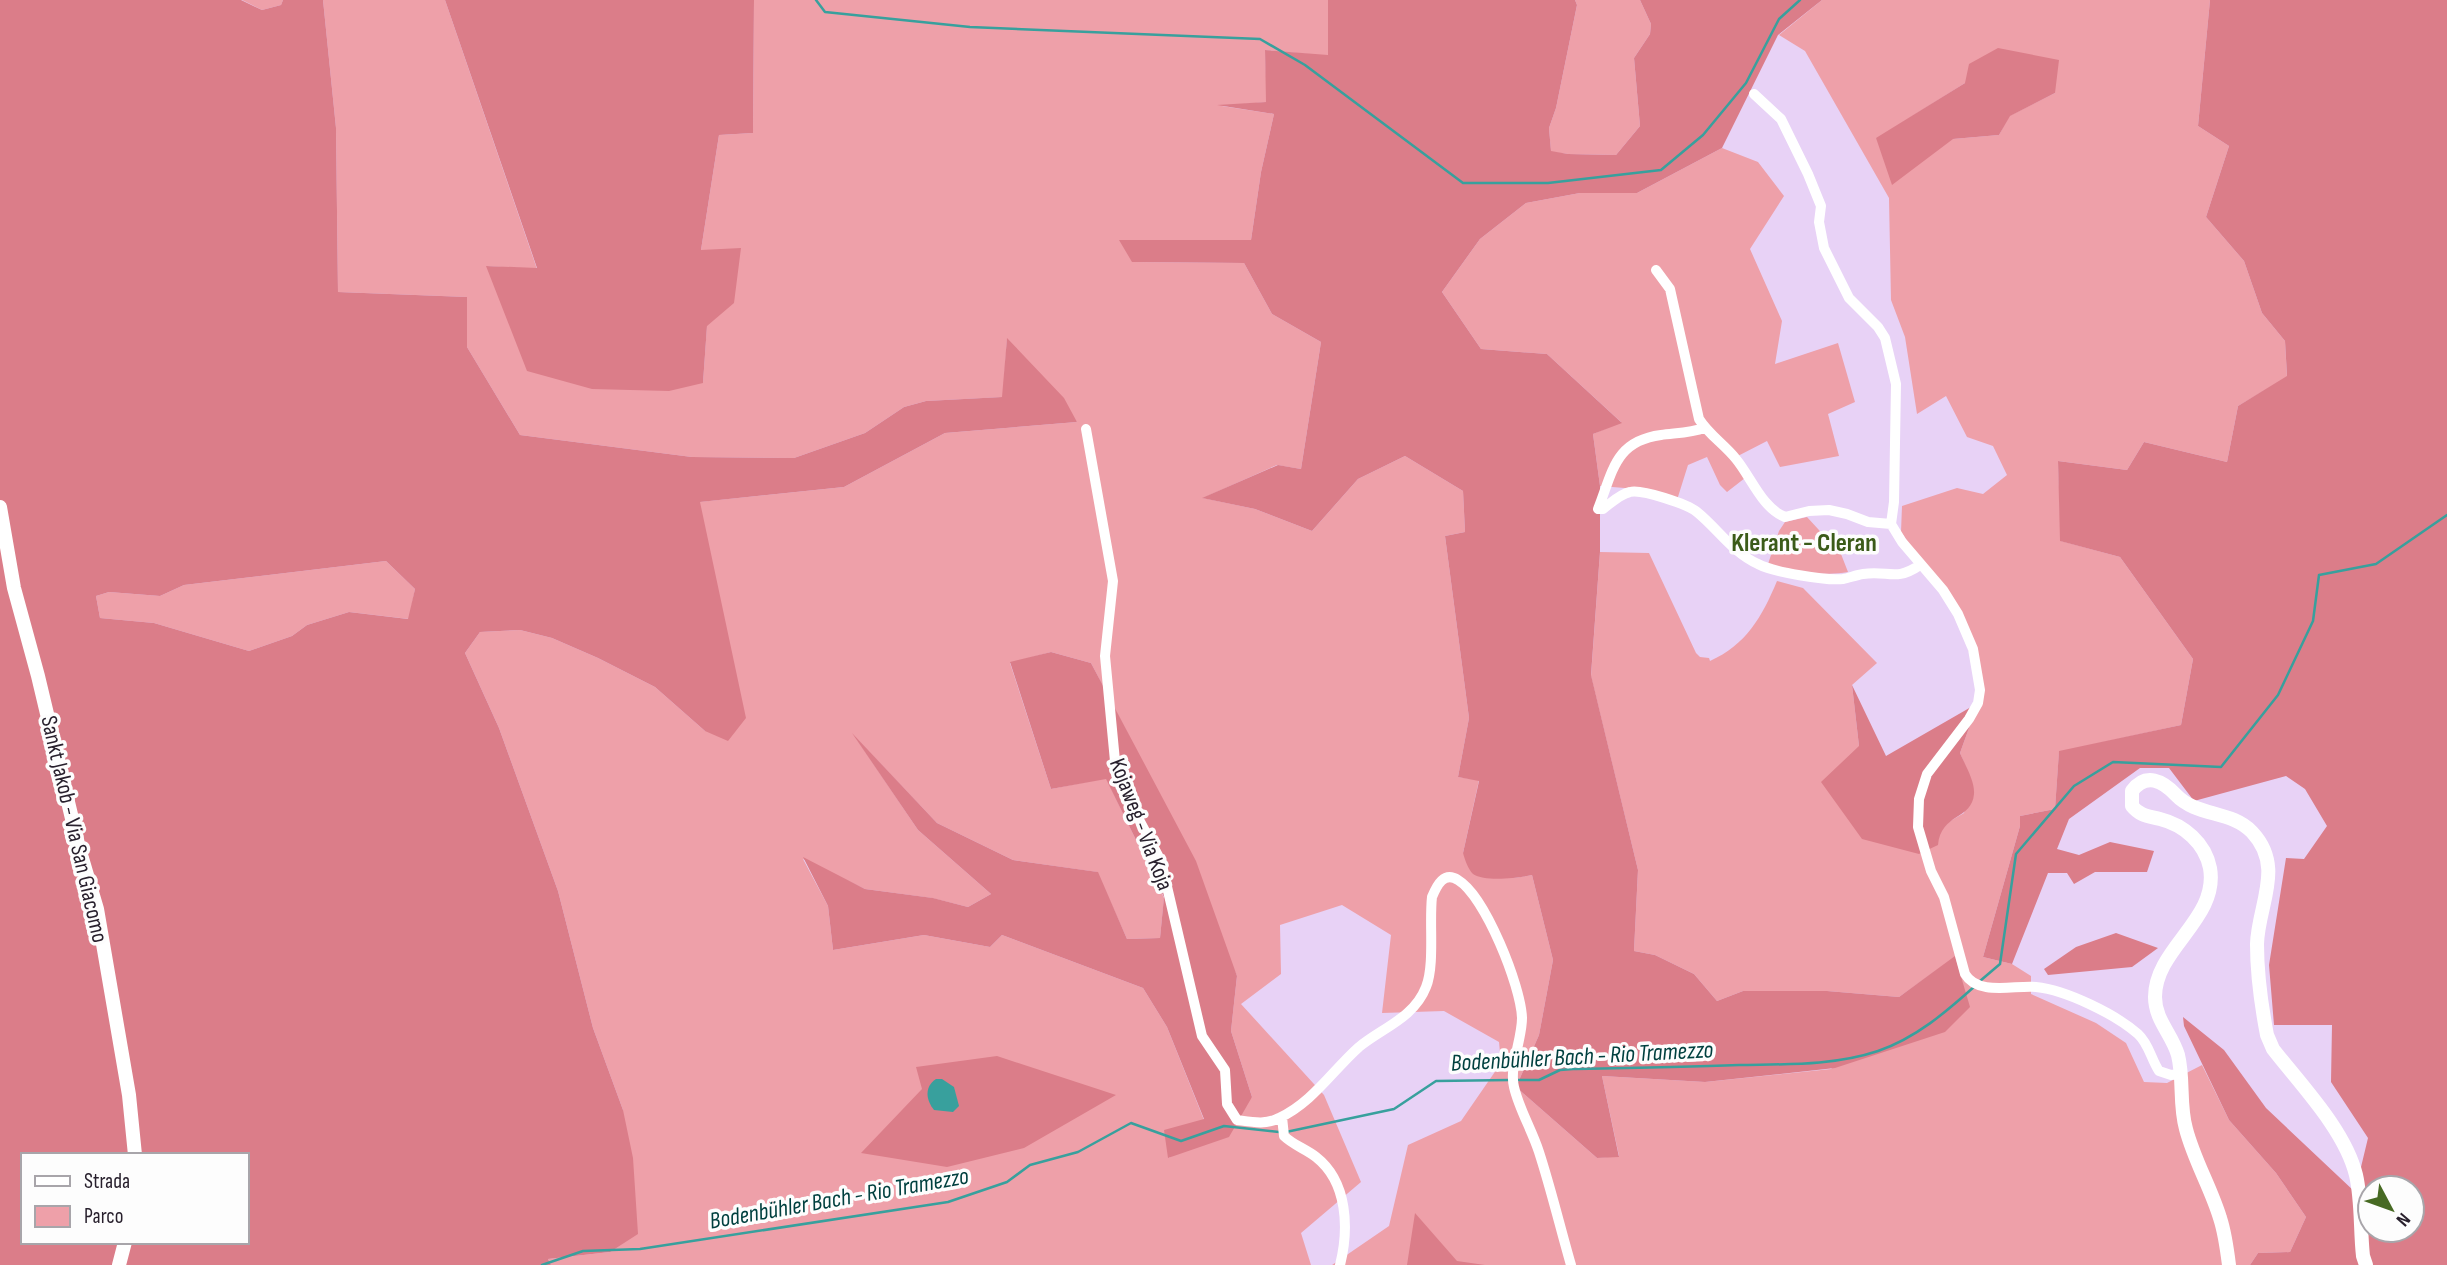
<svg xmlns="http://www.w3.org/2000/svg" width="2447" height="1265" font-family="'Sofia Sans Condensed',sans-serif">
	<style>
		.green { fill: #eea0a9; fill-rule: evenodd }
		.forest { fill: #db7d89; fill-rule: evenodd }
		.water { fill: #38a09d }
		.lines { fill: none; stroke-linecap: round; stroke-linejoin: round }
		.stream { stroke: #38a09d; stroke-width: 2.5 }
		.minor { stroke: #fff; stroke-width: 10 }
		.tertiary { stroke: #fff; stroke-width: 14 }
		.labels { text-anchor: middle; stroke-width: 7; stroke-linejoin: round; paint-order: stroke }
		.street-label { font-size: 23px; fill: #28202d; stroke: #fdfdfd }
		.water-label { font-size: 24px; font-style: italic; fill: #00403f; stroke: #fdfdfd }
		.quarter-label { font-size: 26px; font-weight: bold; fill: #3b5b19; stroke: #fdfdfd }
	</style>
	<rect width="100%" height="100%" fill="#e8d2f6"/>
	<path class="green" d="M242,0H283L281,5L262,10Z
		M323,0H445L537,269L487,266L703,383L707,325L701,250L719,135L753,133L754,0H1328V56L1265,50L1267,102L1222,106L1274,114L1261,172L1251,240H1120L1133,262L1244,263L1272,314L1321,342L1301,469L1277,465L1203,498L1255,509L1312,531L1358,479L1405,456L1463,491L1465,532L1445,536L1469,718L1458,777L1479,780L1463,853L1515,878L1532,875L1553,960L1539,1035L1516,1087L1597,1158L1619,1156L1602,1076L1705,1082L1831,1069L1955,957L1899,997L1827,991H1743L1717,1001L1694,974L1655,955L1634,951L1638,870L1591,676L1600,552L1649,553L1696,653L1700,657L1709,658L1710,661C1746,645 1762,617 1777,581L1803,588L1877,663L1852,685L1859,746L1939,836C1942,824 1954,819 1964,813L1972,782L1960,753L1978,703L1980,690L1958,614L1901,532L1902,506L1957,488L1983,494L2007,475L1993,446L1967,437L1946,396L1917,414L1905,337L1891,300L1889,198L1805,51L1779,35L1822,0H2210L2198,126L2229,146L2206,217L2244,261L2262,313L2285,341L2287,377L2238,406L2227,462L2144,442L2127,470L2058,461L2061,541L2120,557L2193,659L2181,725L2059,752L2055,809L2020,816V826L1983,957L2012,964L2031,976V994L2096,1023L2126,1043L2144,1082L2167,1083L2202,1065L2229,1120L2276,1173L2306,1217L2290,1252L2258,1253L2250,1265H1332L1389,1226L1408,1145L1461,1121L1501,1063L1499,1042L1444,1011L1382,1013L1391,935L1342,905L1280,925L1281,974L1241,1004L1324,1095L1361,1182L1301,1233L1311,1265H551L548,1259L610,1252L623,1110L593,1028L558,891L499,728L465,653L480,632L520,630L552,638L598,658L655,687L705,731L745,717L699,502L844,487L945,433L1077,422L1007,339L1003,397L926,401L904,407L865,433L794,458L692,457L520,435L467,347V297L338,292L336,128ZM1965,83L2055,93L2009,116L1999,135L1953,139H1876ZM1051,652L1091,663L1128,734L1237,976L1231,1031L1252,1097L1169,1158L1204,1120L1167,1027L1143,988L1002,935L990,947L924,935L833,950L828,906L803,859L865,889L932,898L968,907L991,894L918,830L856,738L937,823L1013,860L1097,872L1127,939L1160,938L1164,898L1106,778L1051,789L1010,663Z
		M1575,0H1640L1651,24L1650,34L1634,58L1640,126L1616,155L1568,154L1551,152L1549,128L1556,108L1577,5Z
		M1722,148L1758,162L1784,196L1750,249L1782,321L1775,364L1838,343L1855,402L1828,414L1839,456L1780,467L1767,441L1732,459L1745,478L1727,492L1720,485L1707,457L1688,465L1677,500L1637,489L1600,486L1593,434L1621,422L1547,354L1481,349L1442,292L1480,239L1526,203L1580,193H1637Z
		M1807,517L1841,554L1848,572C1822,577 1793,570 1768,564L1779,531L1785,522Z
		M386,561L415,589L409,619L349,612L307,625L292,636L249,651L154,623L100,618L96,596L109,592L160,596L184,585Z"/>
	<path class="forest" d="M0,0H241L262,10L281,5L283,0H323L336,128L338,292L467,297V347L520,435L692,457L794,458L865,433L904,407L926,401L1002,397L1007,338L1064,398L1077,422L945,433L844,487L700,502L746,718L728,741L705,731L655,687L598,658L552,638L520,630L480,632L465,653L499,728L558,891L593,1028L623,1110L633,1158L638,1234L610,1252L548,1259L551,1265H0ZM386,561L415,589L408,619L349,612L307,625L292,636L249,651L154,623L100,618L96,596L109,592L160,596L184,585ZM23,1155H247V1242H23Z
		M445,0H754L753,133L719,135L701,250L741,248L734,303L707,326L703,383L669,391L592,389L527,371L486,266L537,268Z
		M1328,0H1575L1577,5L1556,108L1549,128L1551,151L1568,154L1616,155L1640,126L1634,58L1650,34L1651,24L1640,0H1822L1778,35L1722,148L1637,193H1580L1526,203L1480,239L1442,292L1481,349L1547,354L1622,423L1593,434L1600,486V552L1591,675L1638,870L1634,951L1655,955L1694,974L1717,1001L1743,991H1827L1899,997L1955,956L1970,1007L1945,1032L1835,1068L1705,1082L1602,1076L1619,1157L1597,1158L1516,1087L1539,1035L1553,960L1532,875C1518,878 1485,882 1473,874C1468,869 1465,860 1463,853L1479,781L1458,777L1469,718L1445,536L1465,532L1463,491L1405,456L1358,479L1312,531L1255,509L1202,498L1278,465L1301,469L1321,342L1272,314L1244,263L1132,262L1119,240H1251L1261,172L1274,114L1217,105L1266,102L1265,50L1328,55Z
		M2210,0H2447V1265H2250L2258,1253L2290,1252L2306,1217L2276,1173L2229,1120L2184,1026L2183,1017L2224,1050L2266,1108L2355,1192L2368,1138L2331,1082L2332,1025H2274L2269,965L2286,858L2304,859L2327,826L2305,789L2286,776L2194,801L2169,768H2140L2069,819L2057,849L2079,855L2110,842L2154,851L2147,872H2095L2074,884L2067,873H2048L2012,964L1983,957L2020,826V816L2055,809L2059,751L2181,725L2193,659L2120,557L2060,541L2058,461L2127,470L2144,442L2227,462L2238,406L2287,376L2285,341L2262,313L2244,261L2206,217L2229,146L2198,126ZM2370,1188H2412V1230H2370Z
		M1998,48L2059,60L2055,93L2010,116L1999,135L1953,139L1892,185L1876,138L1965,83L1969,64Z
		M1051,652L1091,663L1196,861L1237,976L1231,1031L1252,1097L1229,1137L1168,1158L1164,1130L1204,1119L1167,1027L1143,988L1002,935L990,947L924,935L833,950L828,906L803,857L865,889L933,898L968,907L991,894L918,830L852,733L937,823L1013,860L1098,872L1127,939L1160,938L1164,897L1106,779L1051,789L1010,662Z
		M1852,685L1886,756L1978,703L1960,753C1965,765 1975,781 1974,794C1972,820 1941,813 1938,845L1919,854L1862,839L1821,782L1859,746Z
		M2116,933L2158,948L2132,967L2048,975L2044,969L2076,947Z
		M997,1056L1116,1095L1024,1148L947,1167L861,1153L922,1089L916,1067Z
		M1415,1213L1457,1261L1485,1265H1407Z"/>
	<path class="water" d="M936,1079H942L954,1087L959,1106L953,1112L934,1110C926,1100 924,1087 936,1079Z"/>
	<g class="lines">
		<path class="stream" d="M816,0L825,12L970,27L1260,39L1305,65L1463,183H1548L1661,170L1703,135L1746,83L1779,19L1800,0
			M1980,981L2000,964L2016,854L2074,786L2113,762L2221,767L2278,695L2313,621L2319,575L2376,564L2447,515
			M1516,1080H1539L1560,1070L1573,1069C1628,1068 1684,1067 1739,1065C1785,1064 1833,1066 1878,1051C1916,1038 1946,1012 1975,986
			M1286,1132L1394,1109L1436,1081L1510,1080
			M542,1265L583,1251L640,1249L948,1202L1007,1182L1030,1165L1078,1152L1131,1123L1181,1141L1224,1126L1279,1132"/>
		<path class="minor" d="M1754,94L1781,119L1808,174L1821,206L1819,222L1824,248L1849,298L1878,327L1885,338L1896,384L1894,502L1891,524L1902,542L1943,590L1958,614L1973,649L1980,690L1978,703L1969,719L1927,774L1919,799L1918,827L1931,871L1944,897L1965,974C1978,996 2014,985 2036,987C2066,990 2115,1014 2138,1034C2149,1044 2151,1059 2159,1071L2171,1075L2179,1074
			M1656,270L1670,289L1699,419C1709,435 1724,444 1736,459C1751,477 1762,508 1785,517L1809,511L1829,510L1847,514L1868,522L1891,524
			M1086,429L1113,581L1105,656L1115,761L1126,795L1161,861L1202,1036L1225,1070L1227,1104L1237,1120C1252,1122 1266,1125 1279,1118C1312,1103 1333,1070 1359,1047C1382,1028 1414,1018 1426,987C1435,965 1429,922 1432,897C1437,885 1444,871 1458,880C1485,896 1521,986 1522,1018C1522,1040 1509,1067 1514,1087C1519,1109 1532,1130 1539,1152C1551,1189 1560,1227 1571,1265
			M1598,509H1603C1611,503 1620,494 1630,492C1642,489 1687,504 1697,512C1718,529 1732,552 1758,564C1773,572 1826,581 1843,579C1849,578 1856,575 1863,574C1889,570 1895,582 1920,565
			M1598,509C1613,471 1615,441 1661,435C1675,433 1691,433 1704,428
			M1282,1117L1284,1136C1293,1145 1306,1149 1316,1157C1348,1182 1349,1229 1340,1265"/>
		<path class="tertiary" d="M0,507L14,588L38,676L79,848L97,909L129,1095L135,1155
			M119,1265L125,1242
			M2229,1265C2227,1249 2225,1233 2220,1218C2211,1188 2194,1160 2186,1129C2179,1105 2184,1079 2178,1055C2172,1034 2155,1020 2155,997C2155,948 2219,919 2210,868C2205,843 2184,825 2160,819C2148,816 2140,816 2132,806V791C2146,772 2163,781 2176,795C2197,817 2231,810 2252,832C2285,867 2258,905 2257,944C2257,971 2262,1009 2267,1035L2273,1049C2301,1085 2345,1130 2356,1175C2362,1201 2360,1229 2363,1256L2366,1265"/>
	</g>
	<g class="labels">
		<g class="street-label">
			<text transform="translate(1142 824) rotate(69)" y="8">Kojaweg - Via Koja</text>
			<text transform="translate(75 829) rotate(77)" y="8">Sankt Jakob - Via San Giacomo</text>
		</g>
		<g class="water-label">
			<text transform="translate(1582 1056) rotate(-3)" y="8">Bodenbühler Bach - Rio Tramezzo</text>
			<text transform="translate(839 1198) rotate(-10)" y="8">Bodenbühler Bach - Rio Tramezzo</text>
		</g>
		<g class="quarter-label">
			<text x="1804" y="551">Klerant - Cleran</text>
		</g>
	</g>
	<rect x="21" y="1153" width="228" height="91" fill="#fdfdfd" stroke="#a8a5aa" stroke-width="2"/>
	<rect x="35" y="1176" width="35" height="10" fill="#ffffff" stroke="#a8a5aa" stroke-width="2"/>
	<text x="84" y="1188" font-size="21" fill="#28202d">Strada</text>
	<rect x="35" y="1206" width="35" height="21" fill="#eea0a9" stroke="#a8a5aa" stroke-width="2"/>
	<text x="84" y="1223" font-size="21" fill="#28202d">Parco</text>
	<g transform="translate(2391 1209) rotate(131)"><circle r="33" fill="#fdfdfd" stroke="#a8a5aa" stroke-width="2"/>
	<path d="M0-5L12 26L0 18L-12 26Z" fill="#476a23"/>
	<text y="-10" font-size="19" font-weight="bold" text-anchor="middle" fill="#28202d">N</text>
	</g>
</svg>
